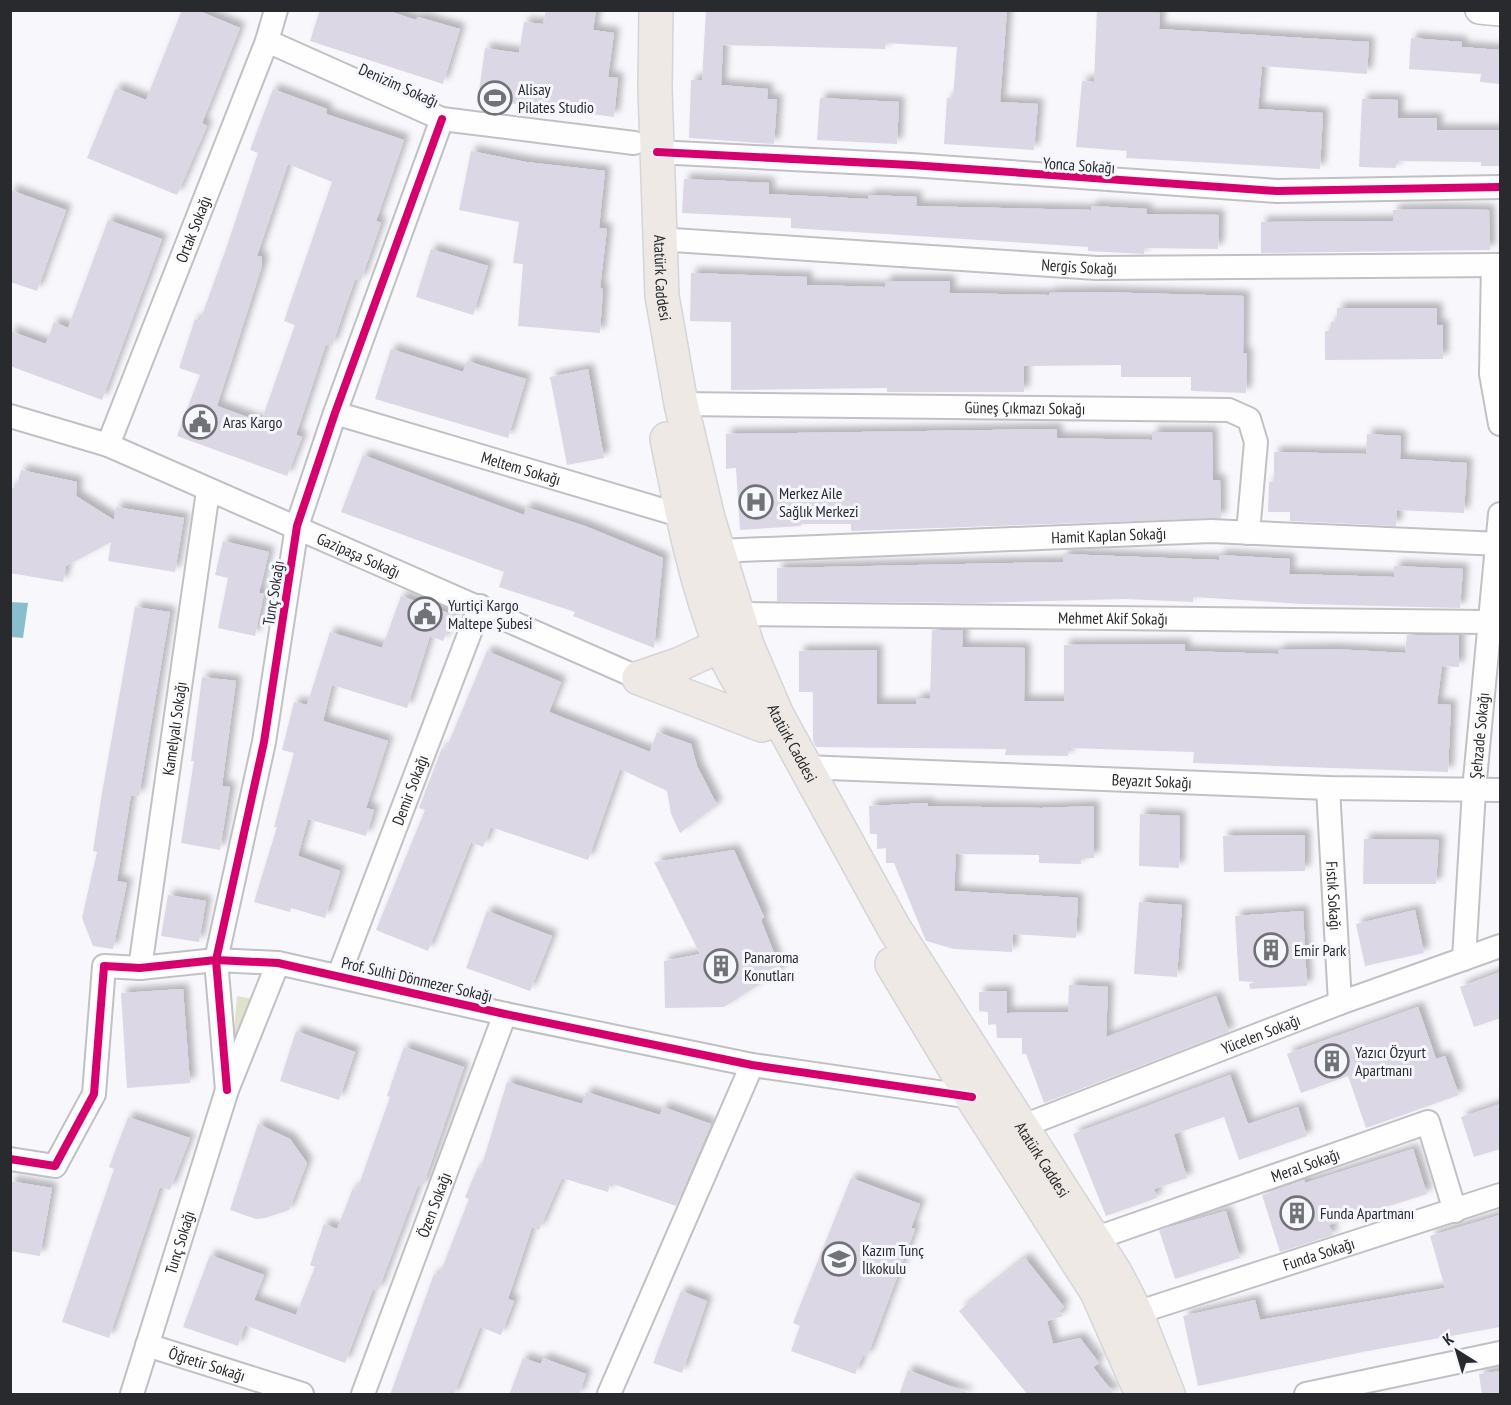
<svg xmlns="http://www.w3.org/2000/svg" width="1511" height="1405" font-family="'PT Sans Narrow',sans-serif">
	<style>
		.green { fill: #dee3ca }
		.water { fill: #89bfcd }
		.building { fill: #dcd7e4; fill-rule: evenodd; filter: url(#shadow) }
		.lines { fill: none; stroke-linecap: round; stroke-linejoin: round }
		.minor-casing { stroke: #c1c1c5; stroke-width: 26 }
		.tertiary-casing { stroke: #c1c1c5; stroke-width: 30 }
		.primary-casing { stroke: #d5d5d8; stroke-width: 36 }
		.minor { stroke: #fefeff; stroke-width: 22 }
		.tertiary { stroke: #fefeff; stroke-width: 27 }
		.primary { stroke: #eee9e4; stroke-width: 33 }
		.cycleway-casing { stroke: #f5f6fe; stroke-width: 11 }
		.cycleway { stroke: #d6006c; stroke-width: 8 }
		.labels { text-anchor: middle; stroke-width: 6; stroke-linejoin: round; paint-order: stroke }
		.street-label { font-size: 16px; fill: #292a2d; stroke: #f5f6fe }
		.poi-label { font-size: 16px; fill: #292a2d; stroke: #f5f6fe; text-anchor: start }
	</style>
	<defs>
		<filter id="shadow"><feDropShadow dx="5.5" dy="-5.5" stdDeviation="3" flood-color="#0004"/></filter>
	</defs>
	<rect width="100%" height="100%" fill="#f7f7fc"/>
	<path class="green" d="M237,996L258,1000L237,1044L233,1043Z"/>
	<path class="water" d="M11,602L28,603L23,638L11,637Z"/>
	<path class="building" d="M182,10H197L240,28L202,123L207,126L177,195L87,158L116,88L146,100Z
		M320,10H386L416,20L418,17L460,29L443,84L310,41Z
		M546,10H596L593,30L614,33L608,77L618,78L614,117L478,99L485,48L519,53L524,22L543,24Z
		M706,10H1007L1000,102L1038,104L1034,150L944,144L947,98H953L957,47L885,43V49L723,45L721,85L768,89L767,99H777L774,144L689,138L691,80H702Z
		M1097,10L1160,13L1159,29L1369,42L1367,74L1262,66L1258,109L1323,113L1320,169L1126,158L1127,151L1076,147L1082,81L1094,82Z
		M1411,38L1462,42L1461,47L1500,50V84L1480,82L1481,74L1409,69Z
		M273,89L327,109L326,114L404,140L376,221L381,223L361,280L355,279L332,346L326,344L296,435L302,437L287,476L177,436L200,375L179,368L195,319L200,321L227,246L258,153L250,150ZM288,164L332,182L284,321L295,325L261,422L217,406L262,266V257L257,256Z
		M820,98L899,102L897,144L817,140Z
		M1362,99L1398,100V118H1437V130H1500V166H1481V162L1396,161V168L1359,167Z
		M471,151L526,162L605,171L599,228L607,229L600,288L603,289L600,333L518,326L523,264L513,263L519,222L459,210Z
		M684,179L769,183V194L868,199V195L917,197L916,206L1091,210V206L1147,209L1146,214L1219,215L1218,249L1144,248V254L1088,251V247L791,228V218L682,213Z
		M10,190L66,210L37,291L10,282Z
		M1436,209L1489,210L1490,250L1261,253V222L1393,221V210Z
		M108,220L162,239L102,400L10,366V331L46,344L54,322L68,328Z
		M431,249L488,266L473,315L416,297Z
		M691,273L807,277V285L885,287V281H950V293L1049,295V293L1096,292L1244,296L1243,353L1247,354L1246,393L1191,391V377H1121V365L1024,366V392H887V388L731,390V322L690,321Z
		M1337,308H1437V325H1443V359L1325,360V331H1331V322L1337,321Z
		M391,349L463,372L467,361L526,379L508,438L375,399Z
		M588,369L604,458L567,465L550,377Z
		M1057,429V438L1152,440V432H1212L1213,480H1220L1221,518L851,531V524H801V526L740,530L736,468L726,469V434Z
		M1367,434L1401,436L1400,459L1467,463L1464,513L1397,510L1396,526L1290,521V512H1268L1269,482H1274V452L1366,454Z
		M363,455L524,515L526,507L585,526L663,558L654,648L573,616L575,612L499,587L504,572L341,512Z
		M21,470L77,482L76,496L114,520L116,507L184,518L175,572L108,561L111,542L66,566L63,582L10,573V489L17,486Z
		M223,541L269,552L259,593L264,594L255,636L218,628L228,578L215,575Z
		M1063,554L1219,560V555L1290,559L1289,574L1394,577V566L1463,569L1460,608L1303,604L1193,597V602L1125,599L973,603L777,601V568L1063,562Z
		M401,596L454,615L443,641L430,636L407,708L332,685L323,721L388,741L366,808L374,810L366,836L308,819L298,856L340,871L325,918L291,908L290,912L254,902L277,827H274L294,753L282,750L294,702L307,705L330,632L382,648Z
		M135,607L170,612L139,796L131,795L117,881L127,883L113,949L93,946L82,918L97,852L93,851L102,793Z
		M932,630H963L962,647L1025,648L1024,701H1064V645L1185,644V651L1278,654V650L1334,649L1405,653L1407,635H1459V667L1442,666L1437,704L1451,705L1448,772L1193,763L1194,752L1069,748L1068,756L1005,755L1006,749L816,747L813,741V692H799V651L877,650V704H916L917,698L930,699Z
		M487,651L561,682L549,712L650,752L657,732L691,744L697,766L717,805L680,833L671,814L667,791L620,769L588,860L491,827L483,847L471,842L428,951L376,930L425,810L419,808L442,748L446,749Z
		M202,677L236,681L222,786L230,787L220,850L181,843L194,761H191Z
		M928,803V806L1041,808L1094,806V858H1081V864L1039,863V855L956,854L954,891L1078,898L1076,938L1013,934L1012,952L954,949L926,941L894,863H886V848L877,849V834H870L869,806Z
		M1140,814L1180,816L1179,868L1139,866Z
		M1305,835V871L1224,872L1223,836Z
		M1364,839L1439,840L1436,884H1363Z
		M734,850L764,917L761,920L781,971L724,1007L665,1008L664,961L700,954L654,862Z
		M168,895L206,901L199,942L161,936Z
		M1139,902L1182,905L1177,977L1134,974Z
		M1415,910L1424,953L1365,966L1356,924Z
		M487,911L552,936L530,991L466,968Z
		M1303,911L1307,986L1250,989L1249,984L1255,982L1239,981L1235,916Z
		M1500,972V1018L1474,1027L1460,987Z
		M1069,985L1108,987L1106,1037L1216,996L1229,1032L1044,1103L1026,1054H1022V1038H997L996,1024L988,1025V1012L979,1011V992L1007,991V1013L1068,1012Z
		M183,989L190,1083L127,1088L121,993Z
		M1418,1007L1436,1059L1445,1056L1459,1095L1366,1128L1348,1076L1301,1093L1287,1054Z
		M296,1031L355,1052L339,1100L280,1081Z
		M404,1047L464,1067L423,1186L418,1185L378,1291L373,1289L345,1363L245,1325L238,1346L183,1327L210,1255L264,1275L254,1300L296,1315L315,1267L310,1265L324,1224L337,1229L353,1188L357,1190L390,1097L387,1096Z
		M1230,1075L1248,1124L1298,1107L1307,1136L1239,1160L1224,1117L1174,1134L1187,1178L1154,1189L1157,1198L1106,1216L1073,1134Z
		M507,1082L582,1104L586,1092L660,1115L663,1107L711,1124L676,1206L610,1183L608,1192L562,1178L539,1230L532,1227L508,1299L514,1301L501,1335L480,1327L454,1395H390L434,1274L439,1276L469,1199L465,1197L478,1167L481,1168Z
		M1500,1104V1149L1474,1157L1461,1117Z
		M128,1117L190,1138L170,1190L160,1187L109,1338L62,1322L114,1169L109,1167Z
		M258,1124L290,1139L307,1163L289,1210L265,1218L256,1219L230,1210Z
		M1413,1149L1427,1194L1329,1225L1333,1235L1280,1252L1262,1195L1304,1180L1305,1183Z
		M851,1178L920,1204L911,1228L915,1229L867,1357L863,1355L855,1374L791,1351L800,1326L793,1323Z
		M10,1181L52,1188L40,1256L10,1251Z
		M1226,1211L1240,1258L1175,1279L1159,1230Z
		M1500,1215V1327L1362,1352L1198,1386L1183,1316L1255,1300L1260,1320L1445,1288L1430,1236Z
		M1025,1258L1064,1307L1059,1311L1063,1316L1047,1321L1053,1344L1080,1338L1099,1363L1093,1367L1115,1395H1028L959,1311Z
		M681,1291L707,1301L682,1373L653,1363Z
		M523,1358L541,1364L543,1358L586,1374L579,1395H509Z
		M908,1370L968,1393L967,1395H899Z
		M1500,1371V1395H1482L1479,1374Z"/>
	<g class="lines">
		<defs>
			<g id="minor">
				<path d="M267,41L442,119L634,143"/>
				<path d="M657,152L911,165L1277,191L1500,187"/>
				<path id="s1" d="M658,239L1097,268L1500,265"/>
				<path d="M1493,265L1491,374L1500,424"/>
				<path id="s2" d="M681,404L1229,410L1249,419L1256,442L1248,533"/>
				<path id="s3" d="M335,413L683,516L694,517"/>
				<path id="s4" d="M10,416L108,445L639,678"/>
				<path id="s5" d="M108,445L267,41L276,10"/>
				<path id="s6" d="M717,551L1211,531L1500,544"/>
				<path id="s7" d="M738,614L1488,622"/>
				<path id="s8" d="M804,767L1328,788L1500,790"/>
				<path id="s9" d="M1328,788L1340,1003"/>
				<path id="s10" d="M1464,959L1474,790L1500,514"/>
				<path id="s11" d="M140,968L208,491"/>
				<path id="s12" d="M339,975L480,606"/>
				<path d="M227,1090L216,960L264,742L297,526L335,413L442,119"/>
				<path id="s13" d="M1023,1126L1340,1003L1500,946"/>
				<path d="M10,1159L55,1166L94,1094L104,966L140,968L216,960L278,963L505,1014L752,1065L972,1097"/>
				<path id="s14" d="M1094,1239L1428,1122L1455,1211"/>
				<path id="s15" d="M1136,1313L1500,1195"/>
				<path id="s16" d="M147,1345L302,1394"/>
				<path id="s17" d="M132,1394L227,1090L278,963"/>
				<path id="s18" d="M363,1394L505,1014"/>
				<path d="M609,1394L752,1065"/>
				<path d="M1306,1394L1500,1353"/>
			</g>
			<path id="tertiary" d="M1479,10L1500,12"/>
			<g id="primary">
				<path id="s19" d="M656,10L655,88L662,296L681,404L708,518L747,645L777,715L894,928L1116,1274L1136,1313L1168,1394"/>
				<path d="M667,439C681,507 694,579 720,644C727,662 739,680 748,697"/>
				<path d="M639,678L762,725"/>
				<path d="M639,678L680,664L721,645H742"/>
				<path d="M892,964L972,1097L1097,1292L1142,1394"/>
			</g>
		</defs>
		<use href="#minor" class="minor-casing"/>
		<use href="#tertiary" class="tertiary-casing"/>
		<use href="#primary" class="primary-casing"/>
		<use href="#minor" class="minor"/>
		<use href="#tertiary" class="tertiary"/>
		<use href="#primary" class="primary"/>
		<defs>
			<path id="cycleway" d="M657,152L911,165L1277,191L1500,187
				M227,1090L216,960L264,742L297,526L335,413L442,119
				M10,1159L55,1166L94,1094L104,966L140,968L216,960L278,963L505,1014L752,1065L972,1097"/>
		</defs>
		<use href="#cycleway" class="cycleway-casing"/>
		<use href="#cycleway" class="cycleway"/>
	</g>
	<defs>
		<symbol id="stadium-ring" viewBox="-11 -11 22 22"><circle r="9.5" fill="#f5f6fe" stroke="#717275" stroke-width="1.5"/><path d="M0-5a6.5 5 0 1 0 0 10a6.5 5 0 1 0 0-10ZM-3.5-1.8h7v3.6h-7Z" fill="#717275"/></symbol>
		<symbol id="civic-ring" viewBox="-11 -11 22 22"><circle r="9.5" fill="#f5f6fe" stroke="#717275" stroke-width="1.5"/><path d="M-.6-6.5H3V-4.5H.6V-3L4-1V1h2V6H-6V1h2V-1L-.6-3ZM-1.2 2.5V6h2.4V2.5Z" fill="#717275"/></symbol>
		<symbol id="hospital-ring" viewBox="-11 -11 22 22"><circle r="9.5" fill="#f5f6fe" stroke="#717275" stroke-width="1.5"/><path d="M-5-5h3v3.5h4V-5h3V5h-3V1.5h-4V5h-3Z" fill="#717275"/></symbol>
		<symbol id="building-ring" viewBox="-11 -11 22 22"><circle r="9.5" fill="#f5f6fe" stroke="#717275" stroke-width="1.5"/><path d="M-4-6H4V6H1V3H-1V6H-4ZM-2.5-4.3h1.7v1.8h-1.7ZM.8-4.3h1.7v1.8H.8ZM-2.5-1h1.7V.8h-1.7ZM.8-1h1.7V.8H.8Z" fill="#717275"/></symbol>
		<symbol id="school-ring" viewBox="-11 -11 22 22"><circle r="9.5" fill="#f5f6fe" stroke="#717275" stroke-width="1.5"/><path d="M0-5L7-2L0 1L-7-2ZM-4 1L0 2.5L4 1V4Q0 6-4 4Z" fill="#717275"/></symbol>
	</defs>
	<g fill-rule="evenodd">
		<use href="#stadium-ring" x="476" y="79" width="38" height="38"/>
		<use href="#civic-ring" x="181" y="403" width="38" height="38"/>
		<use href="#hospital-ring" x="737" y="483" width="38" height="38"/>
		<use href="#civic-ring" x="406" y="595" width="38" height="38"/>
		<use href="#building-ring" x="1252" y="931" width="38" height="38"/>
		<use href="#building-ring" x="702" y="947" width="38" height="38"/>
		<use href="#building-ring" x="1313" y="1042" width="38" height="38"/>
		<use href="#building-ring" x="1278" y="1194" width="38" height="38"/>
		<use href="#school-ring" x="820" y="1240" width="38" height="38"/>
	</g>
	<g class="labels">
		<g class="street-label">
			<text transform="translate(399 85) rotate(24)" y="6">Denizim Sokağı</text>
			<text transform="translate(1079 165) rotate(4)" y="6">Yonca Sokağı</text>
			<text dy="6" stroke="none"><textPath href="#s5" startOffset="232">Ortak Sokağı</textPath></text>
			<text dy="6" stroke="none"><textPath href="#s1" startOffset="422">Nergis Sokağı</textPath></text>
			<text dy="6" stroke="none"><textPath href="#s19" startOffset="268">Atatürk Caddesi</textPath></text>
			<text dy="6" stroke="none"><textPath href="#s2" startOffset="344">Güneş Çıkmazı Sokağı</textPath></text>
			<text dy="6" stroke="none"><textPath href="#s3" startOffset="194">Meltem Sokağı</textPath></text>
			<text dy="6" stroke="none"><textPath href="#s6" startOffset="392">Hamit Kaplan Sokağı</textPath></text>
			<text dy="6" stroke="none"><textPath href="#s4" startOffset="376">Gazipaşa Sokağı</textPath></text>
			<text transform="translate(273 593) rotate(-81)" y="6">Tunç Sokağı</text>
			<text dy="6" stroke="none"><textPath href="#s7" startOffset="375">Mehmet Akif Sokağı</textPath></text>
			<text dy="6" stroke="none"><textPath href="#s11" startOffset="242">Kamelyalı Sokağı</textPath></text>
			<text dy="6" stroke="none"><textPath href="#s10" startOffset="224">Şehzade Sokağı</textPath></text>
			<text dy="6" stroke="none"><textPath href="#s19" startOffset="754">Atatürk Caddesi</textPath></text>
			<text dy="6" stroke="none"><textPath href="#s8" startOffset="348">Beyazıt Sokağı</textPath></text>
			<text dy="6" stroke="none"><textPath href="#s12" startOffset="198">Demir Sokağı</textPath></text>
			<text dy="6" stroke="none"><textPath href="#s9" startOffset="108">Fıstık Sokağı</textPath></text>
			<text transform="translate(417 979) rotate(13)" y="6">Prof. Sulhi Dönmezer Sokağı</text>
			<text dy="6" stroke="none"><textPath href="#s13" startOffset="255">Yücelen Sokağı</textPath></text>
			<text dy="6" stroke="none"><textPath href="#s19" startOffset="1240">Atatürk Caddesi</textPath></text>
			<text dy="6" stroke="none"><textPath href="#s14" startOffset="224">Meral Sokağı</textPath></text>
			<text dy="6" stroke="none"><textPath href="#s18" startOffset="202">Özen Sokağı</textPath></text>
			<text dy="6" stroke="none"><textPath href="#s17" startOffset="159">Tunç Sokağı</textPath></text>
			<text dy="6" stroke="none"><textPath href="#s15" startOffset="192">Funda Sokağı</textPath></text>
			<text dy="6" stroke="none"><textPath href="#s16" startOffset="63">Öğretir Sokağı</textPath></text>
		</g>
		<g class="poi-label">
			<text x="518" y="95">Alisay<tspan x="518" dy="18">Pilates Studio</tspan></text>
			<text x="223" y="428">Aras Kargo</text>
			<text x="779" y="499">Merkez Aile<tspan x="779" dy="18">Sağlık Merkezi</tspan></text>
			<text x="448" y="611">Yurtiçi Kargo<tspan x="448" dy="18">Maltepe Şubesi</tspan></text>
			<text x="1294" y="956">Emir Park</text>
			<text x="744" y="963">Panaroma<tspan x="744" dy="18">Konutları</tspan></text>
			<text x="1355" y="1058">Yazıcı Özyurt<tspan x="1355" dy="18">Apartmanı</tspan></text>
			<text x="1320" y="1219">Funda Apartmanı</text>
			<text x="862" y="1256">Kazım Tunç<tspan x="862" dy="18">İlkokulu</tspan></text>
		</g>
	</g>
	<rect width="1511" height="1405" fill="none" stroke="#292a2d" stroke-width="24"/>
	<g transform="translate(1457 1351) rotate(323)" stroke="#f5f6fe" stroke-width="4.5" paint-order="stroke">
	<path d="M0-4.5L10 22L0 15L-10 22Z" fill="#292a2d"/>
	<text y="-9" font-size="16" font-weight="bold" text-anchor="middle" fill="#292a2d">K</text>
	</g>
</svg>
